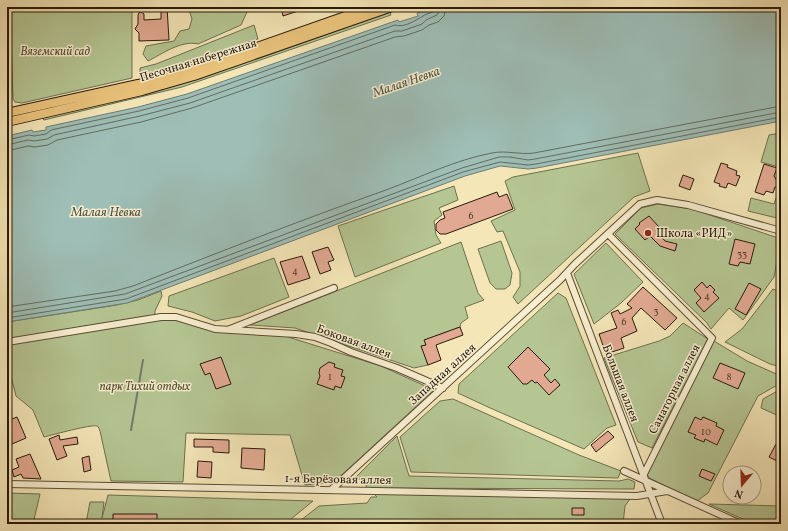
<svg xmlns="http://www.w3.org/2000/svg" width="788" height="531" font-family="Vollkorn,serif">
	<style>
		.green { fill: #b5c693; stroke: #6e7050 }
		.water { fill: #9ebeb6; stroke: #6f7c72 }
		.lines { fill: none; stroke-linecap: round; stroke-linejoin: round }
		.shore { stroke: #636c61; stroke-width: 1 }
		.stream { stroke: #6f7c72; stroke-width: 2 }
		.building { fill: #e1a991; stroke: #281a0c }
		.minor-casing { stroke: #5b4d37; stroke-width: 8 }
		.major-casing { stroke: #281a0c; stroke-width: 10 }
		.minor { stroke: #f8efd0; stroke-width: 6 }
		.major { stroke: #eac37c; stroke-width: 8 }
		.poi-dot { fill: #8f2418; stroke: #f8efd0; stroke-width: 1.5 }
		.labels { text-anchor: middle; stroke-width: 3; stroke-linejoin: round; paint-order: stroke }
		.number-label { font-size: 10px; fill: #563e2d }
		.park-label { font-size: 12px; font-style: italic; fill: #524e34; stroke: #f8efd0 }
		.street-label { font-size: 12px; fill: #281a0c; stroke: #f8efd0 }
		.poi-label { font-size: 12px; fill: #281a0c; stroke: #f8efd0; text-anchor: start }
		.water-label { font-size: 13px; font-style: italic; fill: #515348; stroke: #f8efd0 }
	</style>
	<rect width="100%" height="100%" fill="#f4e6b7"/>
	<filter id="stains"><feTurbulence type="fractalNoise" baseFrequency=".005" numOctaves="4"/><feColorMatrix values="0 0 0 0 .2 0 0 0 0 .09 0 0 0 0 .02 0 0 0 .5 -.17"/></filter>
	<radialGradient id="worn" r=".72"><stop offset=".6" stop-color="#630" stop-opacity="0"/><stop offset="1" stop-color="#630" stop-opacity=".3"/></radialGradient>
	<path class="green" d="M10,7H132V78L22,103L15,102L13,99Z
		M188,7H253L247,12L241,25L198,44C181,40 162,54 148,61L143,54L146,46L174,41L180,31L189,29L192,19Z
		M390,12L391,15L182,87L44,120L42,118L181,84Z
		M254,25L258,39L192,62L140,77V68L156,64Z
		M781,133V180L777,178L779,167L761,162L769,135Z
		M638,153L650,191L634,197L518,304L513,297L520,286V272L503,231L497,232L491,221L515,210L505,181L513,177Z
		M781,184V219L748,211L751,198L774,204Z
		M454,186L458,200L439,208L442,215L434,221L436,235L441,243L355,277L338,226Z
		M658,204L692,209L781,239L774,277L743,320L729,308L711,329L707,323L615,234L641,208Z
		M501,241L512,273L510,285L505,289H496L490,283L478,249Z
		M461,242L478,293L484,300L465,307L468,318L461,323L460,327L425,340L426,345L422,346L428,365L414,368L295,328L250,325Z
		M606,243L643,282L621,303L594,324L574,274Z
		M274,258L289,297L241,316L215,321L192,312L168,306L169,296Z
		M773,289L781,292V367L770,364L725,342L742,329Z
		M161,291L162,296L155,311V315L7,339V322L117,305L138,300Z
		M558,293L566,298L616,425L607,428L584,449L488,407L458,393L459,384Z
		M163,319H177L193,324L285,336L381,366L434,390L334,482L305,485L290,435L186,433L183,482L111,481L100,431C99,429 99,427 97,426C92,424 52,435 44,437L33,410L16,396L7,360V344Z
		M683,323L708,339L652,448L638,442L604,358L659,341L670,336Z
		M714,341L747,361L781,376V383L758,396L708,493L697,501L649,478L647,474Z
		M781,389V417L761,408L763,399Z
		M453,399L579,455L621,471L618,478L411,472L400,437L440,401Z
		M397,436L409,476L619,481L628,479L635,482L634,489L366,488L367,479H354Z
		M7,493L40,494L33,524H7Z
		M373,493L630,499L625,506L623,524H296L319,506L367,503L371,497H377Z
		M108,495L313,501L285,524H98L86,523L90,502H104L102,518Z
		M709,504L781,506V524H754Z"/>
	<path class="water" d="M436,7H781V121L537,168L528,169L500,166L465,176L127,303L7,322V136L32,130L33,132L46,130V127L138,107L187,94L398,20L399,22L418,16L417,13Z"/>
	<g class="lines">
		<path class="shore" d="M7,140L29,135L34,136L46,134L51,130L139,111L188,98L395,25C405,28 416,20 423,16C426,14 430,13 433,12L435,7
			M7,145L28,140L34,141L47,139L54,135L140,116L190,103L395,31H402L422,24L426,20L437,15L439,11L440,7
			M7,151L28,146L35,147L48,145L57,140L141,122L192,108L395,37L404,36L422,30L429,25L438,22L444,16L446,7
			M7,307L115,291L133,286C217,253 301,220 386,190C421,177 455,160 492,153C506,150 520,155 534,153L781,106
			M7,313L125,294L462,168L499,157H510L528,160L535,159L781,112
			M7,318L126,299L463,172L500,162L528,165L536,164L781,117"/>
		<path class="stream" d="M131,430L143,360"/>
	</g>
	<path class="building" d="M161,7H167L169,40L139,41V33L135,29L138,24V15L140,11L144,14V20L161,19Z
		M281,7H307V8L283,16Z
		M721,163L728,165L727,167L737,171L736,175L740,176L736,186L728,183L726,188L719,186L720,184L714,182Z
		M764,164L777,168L774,176L777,181L779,182L777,187H775L773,193L766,191L764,195L755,192Z
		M683,175L694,179L690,190L679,186Z
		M497,192L499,197L507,194L513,209L446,234H440L436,230V224L440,220L445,218L443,212Z
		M649,216L659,227L656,230L665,241L677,244L675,251L660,246L650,236L645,240L635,229L640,224L639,223Z
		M735,239L755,244L750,264L740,262L738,266L729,264Z
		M328,247L334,260L328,262L331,270L320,274L312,252Z
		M302,256L310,278L288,285L280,262Z
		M702,282L707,288L710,285L715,290L713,292L719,298L704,312L696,303L701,298L694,290Z
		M749,283L761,289L746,315L735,309Z
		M643,287L677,318L665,330L641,308L632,318L637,331L621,338L624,348L606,354L599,334L617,328L611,313L618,310L620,314L632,308L627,304Z
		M460,327L463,335L436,345L441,360L428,365L421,346L426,345L424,340Z
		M528,347L550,369L544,375L551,383L555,379L560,385L549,395L537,382L535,383L532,380L527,384H523L508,367Z
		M221,357L231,384L216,389L210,373L205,375L200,364Z
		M329,362L335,364L334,367L343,370L341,376L345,377L341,388L335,386L334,390L317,384L320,376L319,373L320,368Z
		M720,363L745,373L738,389L713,378Z
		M17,417L26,438L12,444L7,430V421Z
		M695,417L701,420L703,417L717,423L716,426L724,430L717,445L705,439L704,442L694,438L696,435L688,432Z
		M608,431L614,437L596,452L591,445Z
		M59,435L60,440L77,437L78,444L63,446L67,456L57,460L49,439Z
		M194,439L229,440V453L213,452V447H194Z
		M776,444L781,446V463L769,457Z
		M242,448L265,449L264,470L241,468Z
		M30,454L41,479L23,478L21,474L14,477L12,470L19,467L16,459Z
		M89,456L91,470L84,472L82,458Z
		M198,461L212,462L211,478L197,477Z
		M702,469L715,474L711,481L699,476Z
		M572,508H584V515H572Z
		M113,514H157V524H113Z"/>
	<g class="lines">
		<defs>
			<path id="minor" d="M608,234L712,338L644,474
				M567,273L662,524
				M230,329L334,288
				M7,342L161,317H176L215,329L296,334L315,337L331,343L351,352L397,368L443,388
				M624,471L741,524
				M7,484L637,496L667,491
				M331,490L560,280L575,264L640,204L657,200L688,205L781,231"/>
			<path id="major" d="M7,113L138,84L191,70L371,7
				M7,122L142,91L194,76L392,7"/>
		</defs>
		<use href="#minor" class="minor-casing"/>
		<use href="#major" class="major-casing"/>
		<use href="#minor" class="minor"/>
		<use href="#major" class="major"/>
	</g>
	<circle class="poi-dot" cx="648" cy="233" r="4"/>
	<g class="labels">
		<g class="number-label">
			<text x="471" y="219">6</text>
			<text x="742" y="257">33</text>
			<text x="295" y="274">4</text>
			<text x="707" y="299">4</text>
			<text x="656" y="314">3</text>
			<text x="624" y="325">6</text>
			<text x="330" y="380">1</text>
			<text x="729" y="380">8</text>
			<text x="706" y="435">10</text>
		</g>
		<g class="park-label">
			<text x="55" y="55">Вяземский сад</text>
			<text x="145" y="390">парк Тихий отдых</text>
		</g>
		<g class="street-label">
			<text transform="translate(198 60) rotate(-17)" y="4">Песочная набережная</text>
			<text transform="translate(354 341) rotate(20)" y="4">Боковая аллея</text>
			<text transform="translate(442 374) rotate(-42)" y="4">Западная аллея</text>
			<text transform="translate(621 383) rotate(69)" y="4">Большая аллея</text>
			<text transform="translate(674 389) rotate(-63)" y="4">Санаторная аллея</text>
			<text transform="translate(338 479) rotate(1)" y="4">1-я Берёзовая аллея</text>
		</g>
		<g class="poi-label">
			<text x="656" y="237">Школа «РИД»</text>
		</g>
		<g class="water-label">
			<text transform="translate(406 81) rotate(-19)" y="5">Малая Невка</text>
			<text x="106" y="216">Малая Невка</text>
		</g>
	</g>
	<rect width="788" height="531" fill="none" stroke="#f4e6b7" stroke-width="24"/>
	<rect x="8" y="8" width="772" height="515" fill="none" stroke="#281a0c" stroke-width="2"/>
	<rect x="12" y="12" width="764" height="507" fill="none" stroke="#281a0c"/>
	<g transform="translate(742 485) rotate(199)"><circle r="19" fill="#f8efd0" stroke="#a59a82"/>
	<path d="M0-3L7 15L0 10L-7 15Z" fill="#8f2418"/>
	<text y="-6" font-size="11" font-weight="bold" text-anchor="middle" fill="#281a0c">N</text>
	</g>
	<rect width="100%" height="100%" filter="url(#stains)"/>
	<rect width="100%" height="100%" fill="url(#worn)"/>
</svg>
